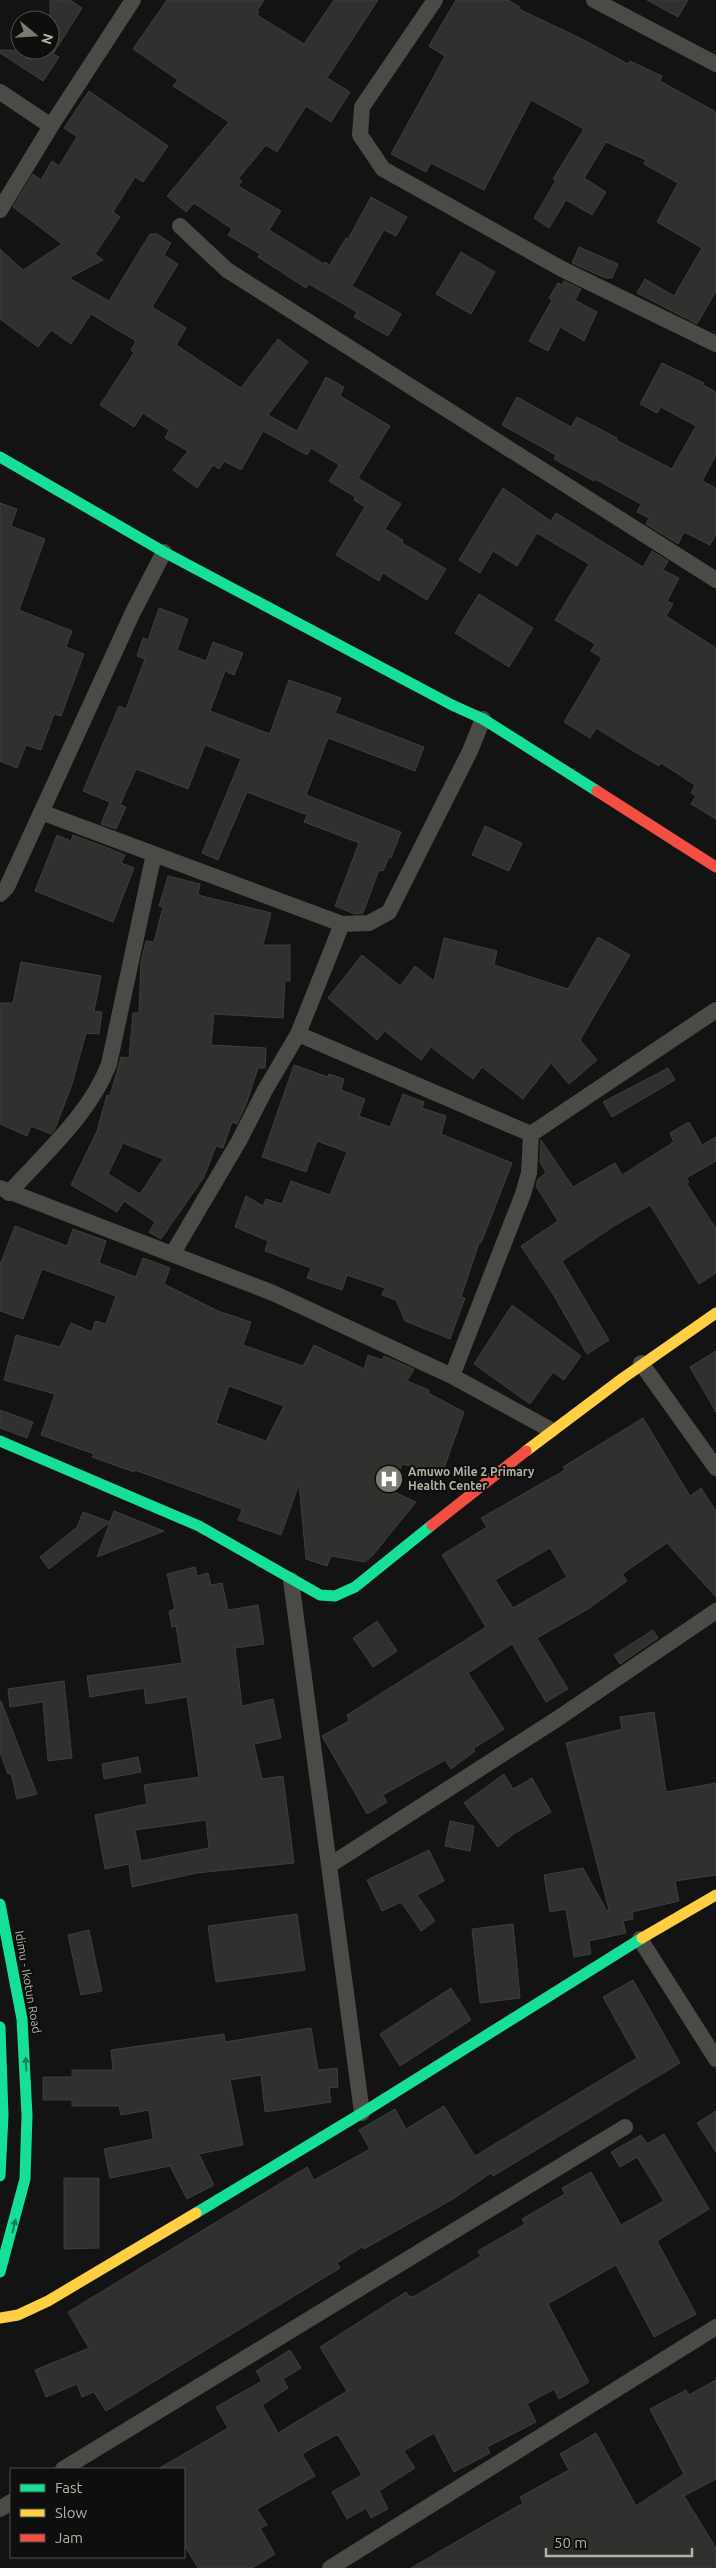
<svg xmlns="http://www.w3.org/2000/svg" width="716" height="2568" font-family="Ubuntu,sans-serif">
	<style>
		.building { fill: #2f312e; stroke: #3d3f3b; fill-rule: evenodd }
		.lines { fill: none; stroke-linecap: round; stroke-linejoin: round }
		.street { stroke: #4a4b47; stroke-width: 16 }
		.fast { stroke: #16e098; stroke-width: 11 }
		.slow { stroke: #ffcf43; stroke-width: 11 }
		.jam { stroke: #f24e42; stroke-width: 11 }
		.oneway { fill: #128259 }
		.labels { text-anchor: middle; stroke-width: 4; stroke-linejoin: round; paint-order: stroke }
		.poi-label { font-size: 12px; font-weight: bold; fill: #afb4a3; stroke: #0d0e0d; text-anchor: start }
		.street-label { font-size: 12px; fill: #afb4a3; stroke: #0d0e0d }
	</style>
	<rect width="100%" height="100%" fill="#121312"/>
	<path class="building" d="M50,0H70L82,8L53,54L59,57L43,81L0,53V50L50,51Z
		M167,0H264L257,11L259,12L257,15L304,44L334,0H378L327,78L350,92L331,122L306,106L277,152L266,145L238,179L242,181L238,186L281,211L269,230L324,264L325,262L330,265L346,238L348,239L371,197L407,217L396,236L384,230L352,286L401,314L388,336L354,317L357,312L309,284L306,288L258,257L260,254L228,235L232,229L194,203L186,212L167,196L229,122L173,86L178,80L133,49Z
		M456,0H508L520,7L519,9L584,40L628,64L630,61L662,76L660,81L716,112V291L697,324L637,293L645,279L674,296L702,248L657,222L678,183L644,164L646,160L606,142L584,178L606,192L592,215L566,200L549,228L534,218L556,180L553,179L584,129L531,100L484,190L431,163L426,172L391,154L445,56L429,46Z
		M647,0H688L678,17Z
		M89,91L168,146L143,182L135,177L113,212L120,217L95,254L103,260L69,278L109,301L150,234H157L171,243L164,255L178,264L152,307L186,328L176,345L241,388L278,339L308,362L268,415L297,431L326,377L344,387L340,396L390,426L358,478L401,504L385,529L403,540L402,543L446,569L427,600L383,573L379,581L336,555L365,507L354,500L355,497L329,481L339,465L311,448L307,455L263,431L241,470L224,461L219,469L213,465L197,488L173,470L188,451L165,438L169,430L143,413L134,427L100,405L134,353L131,350L136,341L91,314L71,344L51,330L38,347L0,319V249L23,270L62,244L13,207L33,174L41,180L52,161L59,166L77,137L64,128Z
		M579,247L618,264L612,278H605L572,263Z
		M461,252L495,272L471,314L436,294Z
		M564,281L581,289L575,300L597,312L584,341L560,327L548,351L529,341L552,300L549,298L558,283L562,285Z
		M662,363L704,383L703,385L716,392V455L702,481L716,488V534L710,545L684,532L678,544L646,524L649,518L637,512L641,504L595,479L594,481L554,459L556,455L502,425L517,397L571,427L577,417L617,438L616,440L672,469L696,426L661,407L657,413L640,404Z
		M503,488L551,521L556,513L643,567L652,551L668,561L663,570L679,578L667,601L673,604L666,616L716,648V819L691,804L696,796L691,793L695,785L661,763L659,766L640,755L596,728L590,738L564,722L602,658L591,651L595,644L555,620L589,564L537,533L517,566L493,551L480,573L459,560Z
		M0,503L17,509L11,526L45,539L19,610L72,631L66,647L84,654L61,716L54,714L41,750L26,745L17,768L0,761Z
		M479,594L533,628L509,667L455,633Z
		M159,608L188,619L177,650L206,661L213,642L243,653L234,675L225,671L210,711L270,734L289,680L341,698L335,713L424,747L415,771L328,738L306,795L401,832L391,858L389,857L383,871L379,870L363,913L355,914L335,906L359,843L304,822L307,815L247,792L218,860L202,853L241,759L205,745L188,789L136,769L120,805L126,807L116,829L101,824L110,802L83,791L119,706L126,709L145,659L137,656L143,638L148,640Z
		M485,826L522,843L509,871L472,855Z
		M57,835L71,841L73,835L108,848L125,855L121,863L134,868L113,922L35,891Z
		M168,876L200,884L198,895L271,913L263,945H290V981H285L283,1018L214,1014L211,1045L266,1048L265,1068H258L247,1102L237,1124L232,1122L223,1148L216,1146L204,1177L161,1239L149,1232L155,1222L124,1201L117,1212L71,1185L97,1131L107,1095L110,1096L121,1057L129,1058L133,1013H139L141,962L146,941L154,942L163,907L159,906ZM123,1143L163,1159L140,1194L108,1174Z
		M598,937L630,955L580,1040L597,1060L569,1084L551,1063L523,1099L482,1067L473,1079L431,1047L421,1060L385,1031L377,1040L328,998L362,955L400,986L415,966L434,981L444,938L497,951L494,965L568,989Z
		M21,962L101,976L94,1011L102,1012L99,1034L86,1033L72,1084L55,1129L51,1134L31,1126L27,1136L0,1124V1003H13Z
		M294,1065L328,1077L329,1074L344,1079L341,1090L365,1099L359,1116L390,1127L403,1094L424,1102L422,1108L446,1116L441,1134L512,1163L481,1243H479L461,1297L465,1298L450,1339L405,1321L396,1300L382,1295L385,1288L347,1275L342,1290L307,1278L311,1268L265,1251L268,1241L235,1227L246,1196L263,1206L266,1199L282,1204L291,1181L330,1195L347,1152L317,1141L306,1172L262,1157Z
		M668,1068L675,1080L612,1117L603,1102Z
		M689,1122L702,1145L716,1137V1161L686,1178L689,1182L687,1184L716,1229V1273L699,1284L650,1205L614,1226L562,1261L609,1340L587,1354L553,1294L521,1246L558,1221L536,1186L538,1179L546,1173L540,1162L541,1140L573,1187L615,1163L622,1175L674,1142L670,1133Z
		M15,1226L67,1246L73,1229L106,1241L99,1263L136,1277L143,1258L170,1268L164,1284L218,1311L251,1322L243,1345L303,1366L314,1345L364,1369L368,1355L382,1360L384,1356L414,1369L407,1381L429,1390L428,1393L464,1412L442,1474L402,1464L392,1491L416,1502L373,1555L365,1562L331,1556L327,1566L306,1559L299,1484L281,1535L238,1520L242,1509L135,1470L134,1472L92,1457L94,1454L41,1435L55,1394L4,1380L16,1335L60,1347L71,1323L92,1332L95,1321L106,1324L116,1296L42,1269L23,1319L0,1311V1265ZM229,1386L284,1406L266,1441L216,1423Z
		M512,1305L581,1356L564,1380L553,1372L530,1404L474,1364Z
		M716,1351V1412L690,1367Z
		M0,1410L33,1422L27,1438L0,1428Z
		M643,1418L690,1496L701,1488L716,1511V1597L667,1543L622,1574L627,1581L588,1609L537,1638L568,1689L546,1702L512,1644L468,1673L504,1729L473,1749L475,1751L451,1769L445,1760L383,1795L387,1802L367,1814L322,1736L349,1721L347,1715L486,1627L442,1555L487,1527L481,1518L565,1470L563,1467ZM550,1548L567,1577L513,1608L495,1580Z
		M114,1511L164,1531L97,1557Z
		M83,1512L110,1522L49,1569L40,1557L77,1527Z
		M195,1567L197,1576L208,1573L211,1585L222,1583L228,1610L258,1605L264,1644L235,1648L242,1706L273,1699L281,1738L254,1744L262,1779L283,1776L294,1863L197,1873L132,1887L129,1864L105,1869L95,1815L147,1804L144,1785L199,1777L187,1697L146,1704L144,1688L90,1697L87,1676L182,1663L176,1626L172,1627L169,1611L175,1609L167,1574ZM206,1820L209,1848L141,1861L135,1830Z
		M377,1621L397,1651L373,1667L353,1638Z
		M653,1630L658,1638L620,1664L614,1655Z
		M64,1681L72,1758L48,1761L43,1702L10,1707L8,1689Z
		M0,1701H1L37,1794L17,1799L11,1773L8,1774L0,1752Z
		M654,1712L666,1792L716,1783V1875L675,1881L679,1901L632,1912L633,1919L623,1921L626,1933L589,1941L591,1954L574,1957L566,1909L550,1912L544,1875L583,1868L607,1911L609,1910L566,1743L622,1729L620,1717Z
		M138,1757L141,1772L104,1779L102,1764Z
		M504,1774L513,1789L532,1778L551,1812L515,1833L498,1847L464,1803Z
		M450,1821L474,1826L470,1851L445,1846Z
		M429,1850L444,1881L417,1895L435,1921L421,1931L401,1902L382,1911L367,1880Z
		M297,1914L305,1970L216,1982L208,1926Z
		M513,1924L520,1998L480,2003L472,1929Z
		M89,1930L102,1991L81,1995L68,1935Z
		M633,1980L680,2063L493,2176L491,2173L453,2199L364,2249L362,2247L337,2263L340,2268L106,2411L94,2392L82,2397L77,2384L46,2397L35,2370L89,2348L68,2312L307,2167L314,2180L370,2149L359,2130L395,2109L406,2129L444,2106L475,2156L637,2058L603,1997Z
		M451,1988L471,2020L400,2066L380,2034Z
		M311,2028L318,2070L337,2068L338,2087L329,2088L331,2102L265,2112L261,2075L230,2080L243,2145L199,2154L214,2185L187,2199L170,2166L110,2178L104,2149L153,2139L149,2110L121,2115L119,2106H72V2100H43V2077H72V2070H113L111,2050L224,2034L225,2042Z
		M716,2111V2152L697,2123Z
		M664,2134L709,2209L657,2241L696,2314L654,2337L616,2265L548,2304L589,2382L559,2399L554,2389L527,2404L536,2422L487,2447L490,2453L454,2472L434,2433L404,2451L415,2468L379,2491L388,2509L371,2518L366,2508L347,2519L332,2492L362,2475L338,2435L334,2436L302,2454L315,2476L257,2509L267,2525L260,2528L275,2554L252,2568H198L184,2545V2469H158L228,2428L216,2407L262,2381L256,2371L290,2350L301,2368L283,2379L288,2388L262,2405L278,2433L347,2391L320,2347L406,2292L410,2297L415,2296L481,2256L478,2251L525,2224L522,2219L565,2194L562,2188L591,2172L621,2225L664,2201L637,2157L620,2167L611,2152L641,2135L647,2144Z
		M64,2178H99V2248L64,2249Z
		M716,2380V2479L684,2496L716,2548V2568H411L523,2503L520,2497L569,2470L560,2454L596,2433L636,2506L684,2474L650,2409L686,2390L689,2395Z"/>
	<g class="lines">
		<path class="street" d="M435,0L362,107L360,135L383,169L562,269L716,344
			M594,0L716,64
			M0,92L51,126
			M0,210L51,126L133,0
			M180,226L227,270L716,580
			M41,812L342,924L369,923L389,912L470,751L483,719
			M0,894L7,887L133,612L164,552
			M298,1034L531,1134L716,1010
			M0,1188L273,1293L452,1376L551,1430
			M9,1193C45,1153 90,1114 109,1064L154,854
			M173,1253L239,1141L265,1090L298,1034L342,924
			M641,1363L716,1468
			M452,1376L523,1194L529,1173L531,1134
			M291,1580L362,2113
			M330,1865L557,1719L716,1611
			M640,1939L716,2059
			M63,2469L625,2127
			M0,2509L11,2502
			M330,2568L716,2327"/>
		<path class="fast" d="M0,457L164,552L452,705L483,719L597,791
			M0,1441L199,1526L320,1595L335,1596L355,1587L432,1525
			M0,1904L22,2019L27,2115L25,2179L0,2272
			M0,2027L3,2115L0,2176
			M196,2213L362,2113L642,1938"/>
		<path class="slow" d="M526,1451L623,1378L716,1313
			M642,1938L716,1895
			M0,2318L18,2315L48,2301L196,2213"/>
		<path class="jam" d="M597,791L716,867
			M432,1525L526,1451"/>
	</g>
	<defs><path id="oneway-solid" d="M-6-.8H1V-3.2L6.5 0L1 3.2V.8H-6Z" transform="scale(1.25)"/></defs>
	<g class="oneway">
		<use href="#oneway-solid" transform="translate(26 2064) rotate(-93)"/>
		<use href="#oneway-solid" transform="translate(14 2226) rotate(-76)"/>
	</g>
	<defs>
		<symbol id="hospital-disc" viewBox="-11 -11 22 22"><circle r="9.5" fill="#787c70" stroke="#0d0e0d"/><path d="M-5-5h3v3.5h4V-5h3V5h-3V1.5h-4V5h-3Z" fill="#fff"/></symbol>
	</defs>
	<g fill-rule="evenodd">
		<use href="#hospital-disc" x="373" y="1463" width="32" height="32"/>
	</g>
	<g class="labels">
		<g class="poi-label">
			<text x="408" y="1476">Amuwo Mile 2 Primary<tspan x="408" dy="14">Health Center</tspan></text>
		</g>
		<g class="street-label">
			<text transform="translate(28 1982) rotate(80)" y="4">Idimu - Ikotun Road</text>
		</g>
	</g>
	<rect x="10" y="2468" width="175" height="90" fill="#0d0e0d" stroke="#4e5049"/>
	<rect x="20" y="2484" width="25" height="8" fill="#16e098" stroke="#4e5049"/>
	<text x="55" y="2493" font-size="15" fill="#afb4a3">Fast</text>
	<rect x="20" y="2509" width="25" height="8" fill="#ffcf43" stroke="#4e5049"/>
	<text x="55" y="2518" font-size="15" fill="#afb4a3">Slow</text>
	<rect x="20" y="2534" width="25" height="8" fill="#f24e42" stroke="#4e5049"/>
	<text x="55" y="2543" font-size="15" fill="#afb4a3">Jam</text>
	<g transform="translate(35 35) rotate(108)"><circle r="24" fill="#0d0e0d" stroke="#4e5049"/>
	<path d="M0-4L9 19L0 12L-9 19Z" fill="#787c70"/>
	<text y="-8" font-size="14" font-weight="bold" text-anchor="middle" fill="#afb4a3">N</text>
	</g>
	<path d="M546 2548v8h146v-8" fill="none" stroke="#afb4a3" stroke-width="2.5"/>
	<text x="554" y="2548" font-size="15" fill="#afb4a3" stroke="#0d0e0d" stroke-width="4" paint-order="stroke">50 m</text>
</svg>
